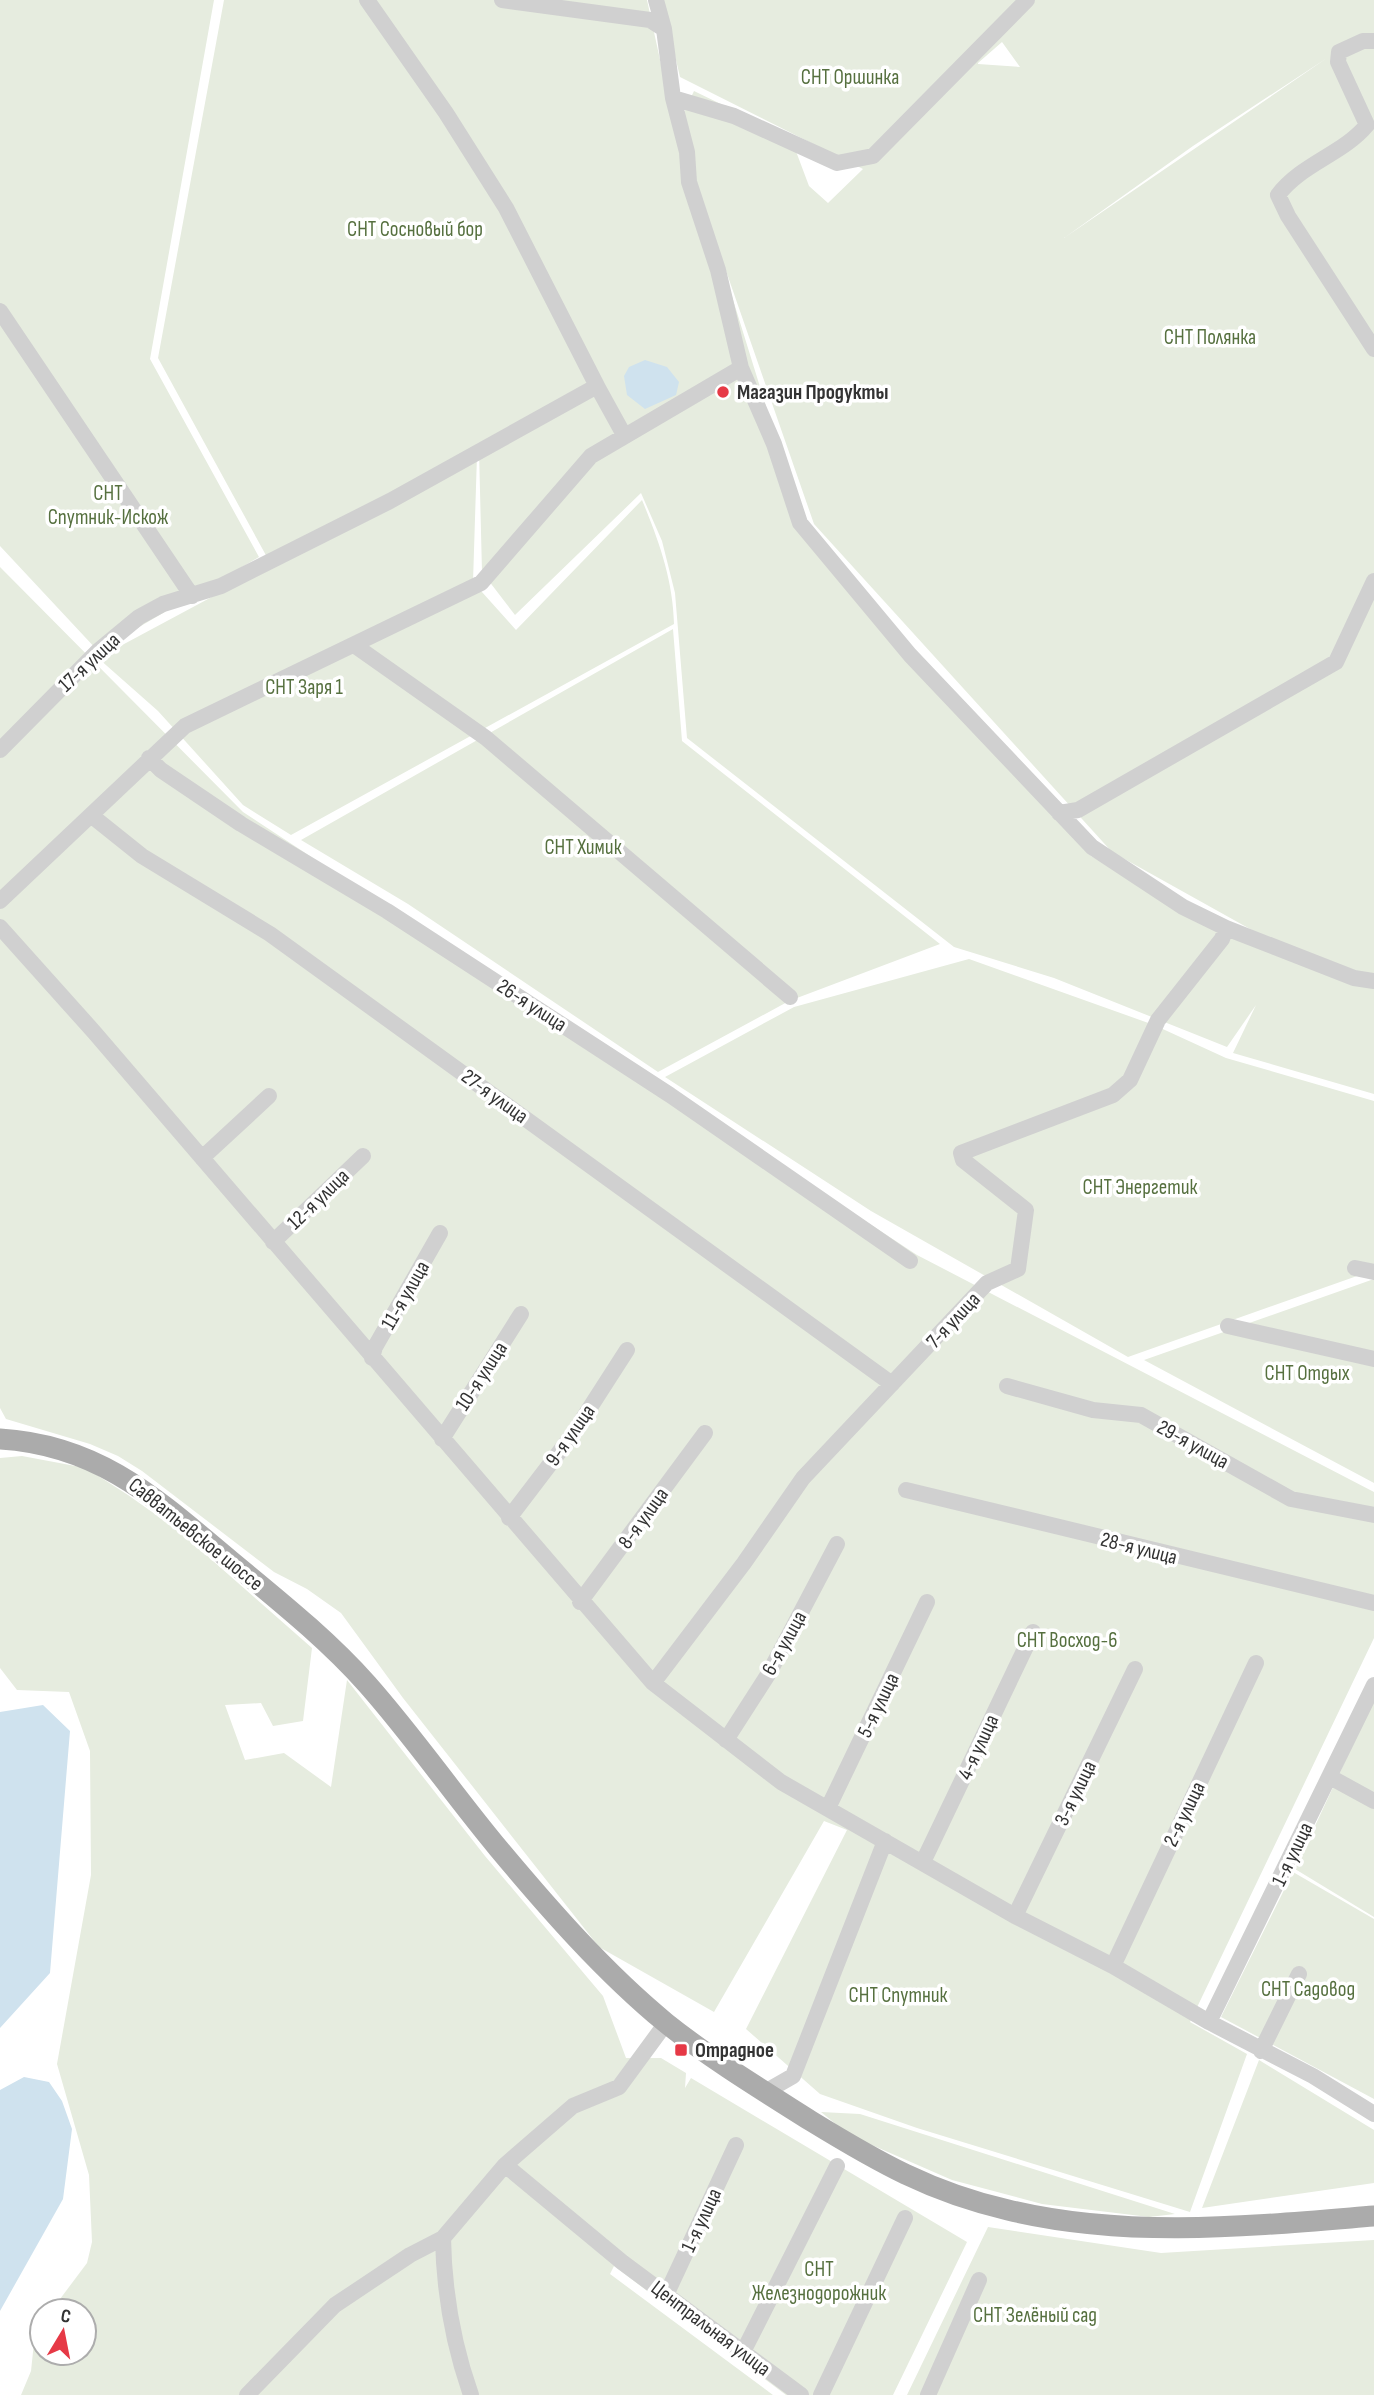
<svg xmlns="http://www.w3.org/2000/svg" width="1374" height="2395" font-family="'Sofia Sans Condensed',sans-serif">
	<style>
		.green { fill: #e6ecdf; fill-rule: evenodd }
		.water { fill: #cfe2ee }
		.lines { fill: none; stroke-linecap: round; stroke-linejoin: round }
		.minor { stroke: #d0d0d0; stroke-width: 16 }
		.major { stroke: #ababab; stroke-width: 21 }
		.poi-dot { fill: #e63946; stroke: #fff; stroke-width: 2.5 }
		.labels { text-anchor: middle; stroke-width: 7; stroke-linejoin: round; paint-order: stroke }
		.park-label { font-size: 21px; fill: #56703f; stroke: #fff }
		.poi-label { font-size: 21px; font-weight: bold; fill: #333; stroke: #fff; text-anchor: start }
		.street-label { font-size: 21px; fill: #333; stroke: #fff }
	</style>
	<rect width="100%" height="100%" fill="#fff"/>
	<path class="green" d="M0,0H214L150,359L259,557L98,651L0,546Z
		M224,0H647L664,78L681,118L694,91L791,138L809,186L828,203L863,169L680,77L662,0H1374V1094L1233,1053L1256,1005L1227,1047L1054,978L954,947L687,738L675,593L662,541L641,493L515,615L482,572L479,450L268,559L158,358ZM1002,42L1020,67L978,64V63ZM1327,58L1064,238L1193,146ZM708,219L814,524L1112,852L1284,948L1201,911L1091,856L801,519Z
		M477,455L473,582L516,630L642,500C659,541 673,580 674,624L291,835L243,805L158,711L98,658Z
		M0,567L243,812L917,1255L1374,1492V1638L1190,2022L1247,2054L1190,2212L917,2128L820,2094L746,2029L847,1830L824,1821L714,2012L599,1947L403,1698L341,1613L307,1589L274,1572L142,1471L118,1456L90,1444L6,1419L0,1408Z
		M673,629L682,741L940,944L789,1001L658,1072L408,904L301,840Z
		M969,959L1154,1025L1226,1058L1374,1101V1270L1128,1357L871,1211L665,1077L794,1007Z
		M1374,1279V1483L1144,1360Z
		M22,1456L86,1468L128,1495L179,1531L312,1648L303,1721L273,1726L261,1703L225,1705L245,1760L284,1753L331,1787L347,1680L485,1856L603,1996L626,2058H661L686,2073L685,2088L691,2078L967,2242L893,2395H786L614,2266L610,2274L773,2395H21L31,2371L35,2333L42,2324V2353H84V2311H51L87,2263L92,2242L89,2175L57,2064L91,1875L90,1751L69,1692L17,1690L0,1668V1458Z
		M1374,1699V1917L1295,1869Z
		M1293,1872L1374,1919V2099L1221,2017Z
		M1259,2060L1374,2130V2183L1202,2208Z
		M821,2112L860,2114L1175,2214L1149,2217L1042,2204L952,2180L849,2135Z
		M988,2227L1161,2253L1374,2240V2395H907Z"/>
	<path class="water" d="M645,360L667,367L679,382L676,395L645,409L627,395L624,376L629,367Z
		M43,1705L70,1731L50,1973L0,2028V1712Z
		M24,2077L49,2082L62,2101L72,2129L63,2199L0,2311V2090Z"/>
	<g class="lines">
		<path class="minor" d="M367,0L446,113L506,208L597,386
			M502,0L650,20L664,29
			M656,0L664,29L673,98L687,152L689,182L718,270L741,368L774,444L800,523L910,655L1092,847L1183,907L1226,928L1354,978L1374,981
			M1374,41H1363L1339,52L1338,62L1367,125C1343,154 1301,164 1278,195L1288,216L1374,349
			M673,98L734,116L837,163L873,156L1027,0
			M0,311L192,596
			M354,645L486,738L790,997
			M0,750L98,651L139,617L163,604L221,586L390,501L597,386L624,435
			M149,758L161,770L241,824L387,911L670,1095L910,1261
			M1059,813L1078,810L1336,662L1374,581
			M92,816L142,856L270,934L892,1384
			M0,901L185,726L481,583L591,456L741,368
			M0,927L94,1032L653,1683L781,1782L1015,1916L1113,1966L1209,2022L1313,2076L1374,2114
			M202,1158L269,1096
			M273,1242L363,1156
			M1355,1268L1374,1272
			M1228,1326L1374,1359
			M372,1358L375,1347L440,1233
			M1007,1386L1093,1410L1141,1415L1291,1499L1374,1515
			M442,1439L521,1314
			M906,1490L1374,1603
			M509,1518L573,1434L627,1350
			M580,1602L705,1433
			M653,1683L744,1563L803,1478L987,1283L1018,1269L1026,1210L963,1160L961,1153L1113,1095L1130,1080L1158,1020L1222,939L1226,928
			M726,1740L769,1673L837,1544
			M1330,1777L1374,1801
			M828,1808L927,1602
			M923,1862L1033,1632
			M1015,1916L1135,1669
			M1113,1966L1256,1663
			M1209,2022L1374,1685
			M1261,2051L1299,1974
			M765,2092L793,2076L885,1841
			M505,2165L622,2262L801,2395
			M443,2238C444,2293 453,2344 471,2395
			M666,2295L736,2145
			M743,2352L837,2166
			M247,2395L335,2305L410,2255L443,2238L505,2165L573,2106L619,2087L666,2023
			M821,2395L905,2218
			M928,2395L979,2280"/>
		<path class="major" d="M0,1439C100,1445 158,1500 231,1561C278,1600 327,1639 367,1684C414,1737 453,1794 498,1848C549,1909 604,1972 666,2023C711,2059 762,2090 811,2121C878,2162 930,2192 1008,2210C1128,2239 1252,2226 1374,2216"/>
	</g>
	<g class="poi-dot">
		<circle cx="723" cy="392" r="7"/>
		<rect x="674" y="2043" width="14" height="14" rx="3.5"/>
	</g>
	<g class="labels">
		<g class="park-label">
			<text x="850" y="84">СНТ Оршинка</text>
			<text x="415" y="236">СНТ Сосновый бор</text>
			<text x="1210" y="344">СНТ Полянка</text>
			<text x="108" y="500">СНТ<tspan x="108" dy="24">Спутник-Искож</tspan></text>
			<text x="304" y="694">СНТ Заря 1</text>
			<text x="583" y="854">СНТ Химик</text>
			<text x="1140" y="1194">СНТ Энергетик</text>
			<text x="1307" y="1380">СНТ Отдых</text>
			<text x="1067" y="1647">СНТ Восход-6</text>
			<text x="1308" y="1996">СНТ Садовод</text>
			<text x="898" y="2002">СНТ Спутник</text>
			<text x="819" y="2276">СНТ<tspan x="819" dy="24">Железнодорожник</tspan></text>
			<text x="1035" y="2322">СНТ Зелёный сад</text>
		</g>
		<g class="poi-label">
			<text x="737" y="399">Магазин Продукты</text>
			<text x="695" y="2057">Отрадное</text>
		</g>
		<g class="street-label">
			<text transform="translate(89 662) rotate(-43)" y="7">17-я улица</text>
			<text transform="translate(532 1005) rotate(33)" y="7">26-я улица</text>
			<text transform="translate(495 1096) rotate(36)" y="7">27-я улица</text>
			<text transform="translate(318 1199) rotate(-44)" y="7">12-я улица</text>
			<text transform="translate(405 1295) rotate(-60)" y="7">11-я улица</text>
			<text transform="translate(953 1320) rotate(-47)" y="7">7-я улица</text>
			<text transform="translate(481 1376) rotate(-57)" y="7">10-я улица</text>
			<text transform="translate(570 1435) rotate(-55)" y="7">9-я улица</text>
			<text transform="translate(1193 1444) rotate(29)" y="7">29-я улица</text>
			<text transform="translate(643 1518) rotate(-54)" y="7">8-я улица</text>
			<text transform="translate(196 1534) rotate(39)" y="7">Савватьевское шоссе</text>
			<text transform="translate(1139 1548) rotate(14)" y="7">28-я улица</text>
			<text transform="translate(784 1643) rotate(-61)" y="7">6-я улица</text>
			<text transform="translate(878 1705) rotate(-64)" y="7">5-я улица</text>
			<text transform="translate(978 1747) rotate(-65)" y="7">4-я улица</text>
			<text transform="translate(1075 1793) rotate(-64)" y="7">3-я улица</text>
			<text transform="translate(1184 1814) rotate(-64)" y="7">2-я улица</text>
			<text transform="translate(1292 1854) rotate(-64)" y="7">1-я улица</text>
			<text transform="translate(701 2220) rotate(-65)" y="7">1-я улица</text>
			<text transform="translate(711 2328) rotate(37)" y="7">Центральная улица</text>
		</g>
	</g>
	<g transform="translate(63 2332) rotate(10)"><circle r="33" fill="#ffffff" stroke="#adadad" stroke-width="2"/>
	<path d="M0-5L12 26L0 18L-12 26Z" fill="#e63946"/>
	<text y="-10" font-size="19" font-weight="bold" text-anchor="middle" fill="#333333">С</text>
	</g>
</svg>
